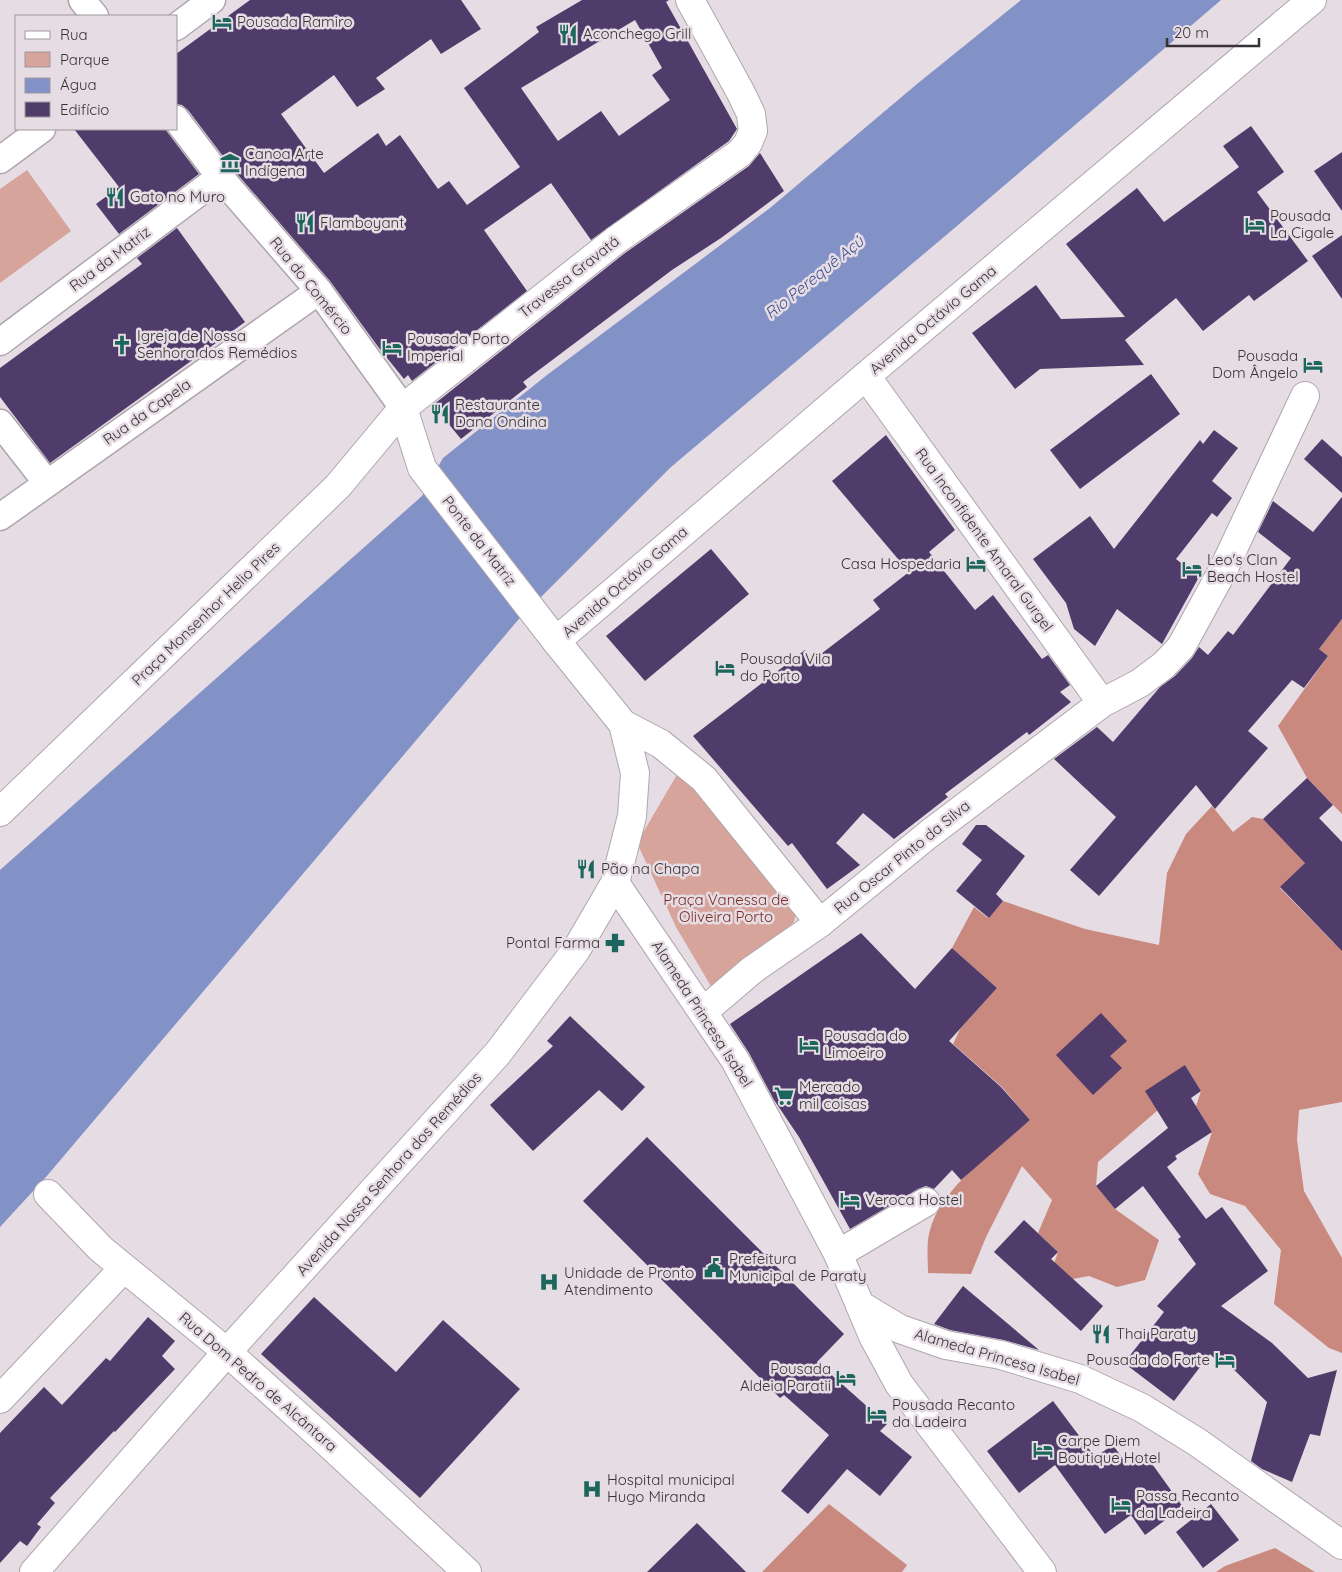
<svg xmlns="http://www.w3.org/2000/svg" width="1342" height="1572" font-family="Quicksand,sans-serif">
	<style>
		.green { fill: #d7a49b }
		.forest { fill: #c9897e }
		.water { fill: #8291c6 }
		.building { fill: #4f3c6b; fill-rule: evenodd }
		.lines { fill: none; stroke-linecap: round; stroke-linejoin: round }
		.pedestrian-casing { stroke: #afa6ad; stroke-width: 29 }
		.minor-casing { stroke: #afa6ad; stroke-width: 30 }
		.tertiary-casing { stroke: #afa6ad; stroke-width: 30 }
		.pedestrian { stroke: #fff; stroke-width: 26 }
		.minor { stroke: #fff; stroke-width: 28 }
		.tertiary { stroke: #fff; stroke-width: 28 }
		.labels { text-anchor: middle; stroke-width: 5; stroke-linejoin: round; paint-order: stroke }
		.poi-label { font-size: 15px; fill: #363235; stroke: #e6dce4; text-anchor: start }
		.street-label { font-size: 15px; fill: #363235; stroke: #e6dce4 }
		.park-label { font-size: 15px; fill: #7b2d23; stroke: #e6dce4 }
		.water-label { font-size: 16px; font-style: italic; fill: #3f4d90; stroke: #e6dce4 }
	</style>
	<rect width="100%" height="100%" fill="#e6dce4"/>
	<path class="green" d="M27,170L71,231L0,283V189Z
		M682,766L796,912L794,922L715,993L676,927L637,843Z"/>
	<path class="forest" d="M1342,619V814L1307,778L1278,726L1328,656L1319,649Z
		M1212,806L1233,832L1252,817L1263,819L1306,862L1280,888L1334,943L1342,935V1102L1299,1110L1297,1140L1304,1191L1342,1258V1353L1329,1348L1274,1304L1281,1250L1245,1206L1210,1194L1198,1174L1212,1132L1196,1106L1201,1091L1185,1065L1158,1110L1098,1162L1096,1186L1115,1209L1159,1240L1145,1280L1117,1287L1089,1276L1062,1281L1050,1275L1058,1252L1038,1233L1052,1200L1022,1166L986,1237L971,1274L928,1273C928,1260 926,1243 930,1230C941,1187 997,1149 1030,1120L1002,1087L953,1044L960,1029L997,988L952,948L974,907L988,918L1003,901L1085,929L1159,945L1167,873L1186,834Z
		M829,1504L907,1565L902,1572H762Z
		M1275,1548L1315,1572H1216L1225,1566Z"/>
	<path class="water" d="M1021,0H1221L951,231L671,467L518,620L46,1177L0,1227V870L422,496L443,458L547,375L770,208L917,84Z"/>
	<path class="building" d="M250,0H461L481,29L441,54L431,39L376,78L385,89L357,107L334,75L281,114L324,173L378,133L386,146L400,135L438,189L449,181L467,205L520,167L464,88L539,32L536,27L582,0H669L666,2L737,129L729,141L591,240L551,183L484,230L527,291L412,381L408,375L404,379L379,348L330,281L232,168L188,110L182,105L176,104V54ZM635,20L662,68L652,75L670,100L619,136L601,111L558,141L521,88Z
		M1251,126L1284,172L1257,192L1308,261L1254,301L1249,295L1203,331L1176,298L1125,340L1144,365L1040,369L1015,389L972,333L1036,285L1061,319L1125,317L1066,244L1137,188L1164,222L1239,167L1223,146Z
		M74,129H165L199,174L119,234L96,204L119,187Z
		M1342,152V211L1314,171Z
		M760,153L784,191L721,238L672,270L523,382L527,387L461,439L433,405L625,253L749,166Z
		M177,228L245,322L50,463L0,397V368L142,264L137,258Z
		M1342,235V299L1312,256Z
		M1151,374L1180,414L1080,489L1050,450Z
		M1214,430L1238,448L1212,481L1232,498L1217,517L1212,513L1176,559L1199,577L1162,644L1117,609L1095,646L1074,629L1066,603L1033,559L1090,516L1114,549L1200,440L1203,444Z
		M886,435L955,530L929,552L975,610L993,595L1042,659L1048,655L1070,685L1060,692L1071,702L1029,735L1027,732L945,794L948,797L894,839L863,813L836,843L860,865L827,889L792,843L788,846L693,736L805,650L813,660L880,609L873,600L909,572L832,481Z
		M1322,439L1342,457V493L1304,459Z
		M1342,497V619L1319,649L1328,656L1304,688L1292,680L1248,731L1268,748L1215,809L1196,785L1099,896L1070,870L1116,817L1054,759L1097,727L1113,742L1160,687L1175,676L1192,658L1199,647L1208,655L1228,631L1233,635L1291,558L1258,532L1273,501L1313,532Z
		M711,549L749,594L645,681L606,636Z
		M1307,778L1333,805L1319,818L1342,842V951L1280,887L1305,863L1263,819Z
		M976,825H986L1025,856L996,894L1003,901L989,918L956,891L982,860L962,844Z
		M861,933L915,989L952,948L997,988L949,1041L1001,1087L1030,1120L961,1180L952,1170L934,1189L926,1186L918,1189L850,1229L799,1137L774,1100L749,1053L730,1024Z
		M1101,1013L1127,1041L1110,1056L1122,1068L1093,1095L1056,1055Z
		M570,1016L645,1087L622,1111L599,1090L533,1151L490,1105L553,1046L547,1041Z
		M1185,1065L1201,1091L1191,1098L1212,1132L1175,1156L1177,1159L1167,1167L1206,1219L1222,1207L1268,1271L1221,1306L1272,1343L1308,1378L1337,1370L1320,1436L1310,1434L1292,1482L1262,1469L1251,1461L1267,1402L1222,1358L1218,1362L1210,1354L1174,1401L1124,1363L1164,1312L1157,1306L1196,1264L1178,1239L1181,1237L1143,1186L1115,1209L1096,1186L1168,1128L1145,1091Z
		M647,1137L844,1334L817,1362L887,1424L880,1431L912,1457L880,1496L847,1469L808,1514L781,1491L829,1435L784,1395L780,1398L583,1201Z
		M1024,1220L1058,1252L1051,1259L1103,1306L1081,1331L994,1252Z
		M963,1286L1039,1350L1004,1340L950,1330L934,1324Z
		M314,1297L396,1372L443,1320L520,1389L420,1498L261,1354Z
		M148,1317L175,1341L162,1356L175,1369L115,1432L114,1431L50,1498L55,1503L37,1524L41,1527L27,1546L20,1541L0,1563V1433L44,1387L62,1405L106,1358L110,1361Z
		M1053,1401L1095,1457L1113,1445L1128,1466L1145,1454L1183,1507L1145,1535L1131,1515L1105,1534L1055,1465L1019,1493L987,1451Z
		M1211,1504L1239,1540L1203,1568L1176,1532Z
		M697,1523L746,1572H647Z"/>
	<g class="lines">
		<defs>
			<path id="pedestrian" d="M82,0L95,16
				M176,27L212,0
				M176,119L220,177L319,291L403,408
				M0,160L42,129
				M0,342L220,177
				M0,423L47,483
				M0,517L319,291"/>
			<path id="minor" d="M866,376L1102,703
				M403,408L422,468L556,641
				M0,812L338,486L403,408L616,240L740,153L748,143L753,131L751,114L741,93L690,0
				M820,923L929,834L1102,703L1140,683L1164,665L1181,647L1223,570L1305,396
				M48,1194L101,1249L227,1352L316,1432L467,1572
				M838,1254L926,1202
				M860,1305L873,1336L899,1384L1042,1572
				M0,1399L124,1268"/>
			<path id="tertiary" d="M615,883L735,1060L838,1254L860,1305L900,1329L946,1345L1001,1355L1080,1379L1142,1408L1197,1442L1342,1545
				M703,1012L752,970L820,923L704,779L661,744L623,724L556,641L866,376L1312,0
				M34,1572L227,1352L498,1053L576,950L615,883L632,816L635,773L623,724"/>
		</defs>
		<use href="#pedestrian" class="pedestrian-casing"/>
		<use href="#minor" class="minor-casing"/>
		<use href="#tertiary" class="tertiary-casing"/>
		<use href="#pedestrian" class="pedestrian"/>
		<use href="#minor" class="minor"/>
		<use href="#tertiary" class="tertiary"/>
	</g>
	<defs>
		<symbol id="hotel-bare" viewBox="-9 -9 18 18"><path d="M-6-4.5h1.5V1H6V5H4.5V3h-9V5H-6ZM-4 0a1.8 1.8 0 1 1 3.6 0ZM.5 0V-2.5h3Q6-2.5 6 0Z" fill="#1d665d" stroke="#e6dce4" stroke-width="2.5" paint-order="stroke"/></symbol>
		<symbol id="restaurant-bare" viewBox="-9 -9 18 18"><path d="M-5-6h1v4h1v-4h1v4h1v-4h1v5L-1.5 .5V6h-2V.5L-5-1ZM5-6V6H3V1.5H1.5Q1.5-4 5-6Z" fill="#1d665d" stroke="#e6dce4" stroke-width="2.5" paint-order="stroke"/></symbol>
		<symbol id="museum-bare" viewBox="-9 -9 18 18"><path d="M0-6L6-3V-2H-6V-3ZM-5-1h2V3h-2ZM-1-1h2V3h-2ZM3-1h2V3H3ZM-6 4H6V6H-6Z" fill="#1d665d" stroke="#e6dce4" stroke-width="2.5" paint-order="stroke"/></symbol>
		<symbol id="church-bare" viewBox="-9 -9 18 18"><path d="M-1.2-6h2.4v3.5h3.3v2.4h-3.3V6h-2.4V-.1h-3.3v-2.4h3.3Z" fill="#1d665d" stroke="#e6dce4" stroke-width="2.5" paint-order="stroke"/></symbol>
		<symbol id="pharmacy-bare" viewBox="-9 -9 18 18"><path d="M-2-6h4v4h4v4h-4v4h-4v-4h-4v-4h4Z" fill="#1d665d" stroke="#e6dce4" stroke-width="2.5" paint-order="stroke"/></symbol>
		<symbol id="supermarket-bare" viewBox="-9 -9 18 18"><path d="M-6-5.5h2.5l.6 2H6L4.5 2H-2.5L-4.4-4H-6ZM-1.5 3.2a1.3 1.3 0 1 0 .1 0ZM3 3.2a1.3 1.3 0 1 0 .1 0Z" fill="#1d665d" stroke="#e6dce4" stroke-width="2.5" paint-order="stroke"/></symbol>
		<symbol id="civic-bare" viewBox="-9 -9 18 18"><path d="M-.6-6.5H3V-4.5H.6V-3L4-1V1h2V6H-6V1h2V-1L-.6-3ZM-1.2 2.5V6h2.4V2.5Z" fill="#1d665d" stroke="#e6dce4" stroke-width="2.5" paint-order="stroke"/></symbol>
		<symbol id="hospital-bare" viewBox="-9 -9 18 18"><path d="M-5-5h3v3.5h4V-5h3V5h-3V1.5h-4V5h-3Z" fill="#1d665d" stroke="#e6dce4" stroke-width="2.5" paint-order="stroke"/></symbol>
	</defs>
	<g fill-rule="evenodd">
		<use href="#hotel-bare" x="208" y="8" width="28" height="28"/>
		<use href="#restaurant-bare" x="554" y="20" width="28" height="28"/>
		<use href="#museum-bare" x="216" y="149" width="28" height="28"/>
		<use href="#restaurant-bare" x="101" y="183" width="28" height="28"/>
		<use href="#restaurant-bare" x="291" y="209" width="28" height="28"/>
		<use href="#hotel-bare" x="1241" y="211" width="28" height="28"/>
		<use href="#church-bare" x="108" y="331" width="28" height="28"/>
		<use href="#hotel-bare" x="378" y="334" width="28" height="28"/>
		<use href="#hotel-bare" x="1299" y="351" width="28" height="28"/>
		<use href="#restaurant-bare" x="426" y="400" width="28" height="28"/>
		<use href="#hotel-bare" x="962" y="550" width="28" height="28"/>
		<use href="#hotel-bare" x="1178" y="555" width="28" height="28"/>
		<use href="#hotel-bare" x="711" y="654" width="28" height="28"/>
		<use href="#restaurant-bare" x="572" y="855" width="28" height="28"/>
		<use href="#pharmacy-bare" x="601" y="929" width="28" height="28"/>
		<use href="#hotel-bare" x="795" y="1031" width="28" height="28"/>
		<use href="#supermarket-bare" x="770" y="1082" width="28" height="28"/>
		<use href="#hotel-bare" x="836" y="1186" width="28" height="28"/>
		<use href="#civic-bare" x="700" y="1254" width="28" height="28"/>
		<use href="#hospital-bare" x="535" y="1268" width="28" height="28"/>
		<use href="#restaurant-bare" x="1087" y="1320" width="28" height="28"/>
		<use href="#hotel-bare" x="1211" y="1346" width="28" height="28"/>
		<use href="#hotel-bare" x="832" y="1364" width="28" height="28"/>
		<use href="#hotel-bare" x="863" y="1400" width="28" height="28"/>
		<use href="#hotel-bare" x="1029" y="1436" width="28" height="28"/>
		<use href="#hospital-bare" x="578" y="1475" width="28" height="28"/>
		<use href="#hotel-bare" x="1107" y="1491" width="28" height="28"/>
	</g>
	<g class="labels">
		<g class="poi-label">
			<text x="237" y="27">Pousada Ramiro</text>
			<text x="583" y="39">Aconchego Grill</text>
			<text x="245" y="159">Canoa Arte<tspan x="245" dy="17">Indígena</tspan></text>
			<text x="130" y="202">Gato no Muro</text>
			<text x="1270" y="221">Pousada<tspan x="1270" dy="17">La Cigale</tspan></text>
			<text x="320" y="228">Flamboyant</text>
			<text x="137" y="341">Igreja de Nossa<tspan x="137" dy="17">Senhora dos Remédios</tspan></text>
			<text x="407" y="344">Pousada Porto<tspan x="407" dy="17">Imperial</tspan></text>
			<text x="1298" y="361" text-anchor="end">Pousada<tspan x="1298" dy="17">Dom Ângelo</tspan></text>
			<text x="455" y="410">Restaurante<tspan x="455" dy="17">Dana Ondina</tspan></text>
			<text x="1207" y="565">Leo's Clan<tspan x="1207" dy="17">Beach Hostel</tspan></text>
			<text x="961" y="569" text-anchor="end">Casa Hospedaria</text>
			<text x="740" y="664">Pousada Vila<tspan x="740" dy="17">do Porto</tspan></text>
			<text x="601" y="874">Pão na Chapa</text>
			<text x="600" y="948" text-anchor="end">Pontal Farma</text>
			<text x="824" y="1041">Pousada do<tspan x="824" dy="17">Limoeiro</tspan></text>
			<text x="799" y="1092">Mercado<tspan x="799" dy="17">mil coisas</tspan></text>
			<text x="865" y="1205">Veroca Hostel</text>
			<text x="729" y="1264">Prefeitura<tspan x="729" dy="17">Municipal de Paraty</tspan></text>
			<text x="564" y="1278">Unidade de Pronto<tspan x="564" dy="17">Atendimento</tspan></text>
			<text x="1116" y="1339">Thai Paraty</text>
			<text x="1210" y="1365" text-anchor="end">Pousada do Forte</text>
			<text x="831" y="1374" text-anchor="end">Pousada<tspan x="831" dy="17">Aldeia Paratii</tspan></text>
			<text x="892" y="1410">Pousada Recanto<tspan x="892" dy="17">da Ladeira</tspan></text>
			<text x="1058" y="1446">Carpe Diem<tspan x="1058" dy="17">Boutique Hotel</tspan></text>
			<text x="607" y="1485">Hospital municipal<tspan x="607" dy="17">Hugo Miranda</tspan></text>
			<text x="1136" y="1501">Passa Recanto<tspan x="1136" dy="17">da Ladeira</tspan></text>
		</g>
		<g class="street-label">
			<text transform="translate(110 259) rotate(-37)" y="5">Rua da Matriz</text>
			<text transform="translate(569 277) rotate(-38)" y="5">Travessa Gravatá</text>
			<text transform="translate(311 286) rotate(51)" y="5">Rua do Comércio</text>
			<text transform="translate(933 320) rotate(-40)" y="5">Avenida Octávio Gama</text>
			<text transform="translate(147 412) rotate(-35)" y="5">Rua da Capela</text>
			<text transform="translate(984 540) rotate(54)" y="5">Rua Inconfidente Amaral Gurgel</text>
			<text transform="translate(479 541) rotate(52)" y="5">Ponte da Matriz</text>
			<text transform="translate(625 582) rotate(-41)" y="5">Avenida Octávio Gama</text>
			<text transform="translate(206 614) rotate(-44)" y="5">Praça Monsenhor Helio Pires</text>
			<text transform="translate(902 857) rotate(-39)" y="5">Rua Oscar Pinto da Silva</text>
			<text transform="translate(702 1014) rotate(57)" y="5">Alameda Princesa Isabel</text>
			<text transform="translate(389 1174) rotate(-48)" y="5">Avenida Nossa Senhora dos Remédios</text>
			<text transform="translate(997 1357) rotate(16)" y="5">Alameda Princesa Isabel</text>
			<text transform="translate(258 1382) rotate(41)" y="5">Rua Dom Pedro de Alcântara</text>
		</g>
		<g class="park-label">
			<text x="726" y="905">Praça Vanessa de<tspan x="726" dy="17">Oliveira Porto</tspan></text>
		</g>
		<g class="water-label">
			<text transform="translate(814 277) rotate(-39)" y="6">Rio Perequê Açú</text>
		</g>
	</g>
	<rect x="15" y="15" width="162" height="115" fill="#e6dce4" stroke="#a0989e"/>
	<rect x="25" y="31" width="25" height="8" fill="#ffffff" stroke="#a0989e"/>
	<text x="60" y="40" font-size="15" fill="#363235">Rua</text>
	<rect x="25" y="52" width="25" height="15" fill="#d7a49b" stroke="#a0989e"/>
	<text x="60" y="65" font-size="15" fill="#363235">Parque</text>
	<rect x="25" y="78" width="25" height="15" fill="#8291c6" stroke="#a0989e"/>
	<text x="60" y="90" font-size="15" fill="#363235">Água</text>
	<rect x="25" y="102" width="25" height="15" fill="#4f3c6b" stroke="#a0989e"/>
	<text x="60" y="115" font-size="15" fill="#363235">Edifício</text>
	<path d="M1167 38v8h92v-8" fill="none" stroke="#363235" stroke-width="2.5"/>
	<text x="1174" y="38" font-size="15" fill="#363235" stroke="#e6dce4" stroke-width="4" paint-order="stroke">20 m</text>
</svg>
